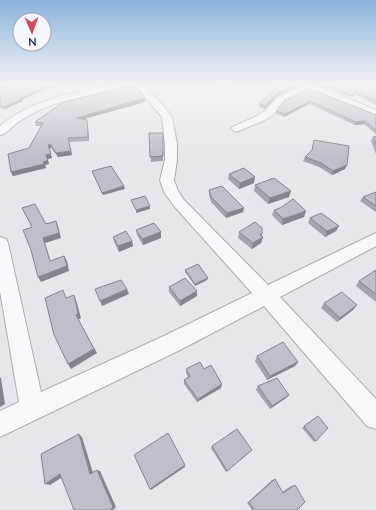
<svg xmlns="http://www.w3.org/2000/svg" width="376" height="510" font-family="Lato,sans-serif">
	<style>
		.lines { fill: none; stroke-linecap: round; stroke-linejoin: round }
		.minor-casing { stroke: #a9aeb7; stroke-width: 2 }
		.minor { fill: #f7f8fa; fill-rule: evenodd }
		.wall { fill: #a1a5ae }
		.shaded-wall { fill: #83868d }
		.building { fill: #bbc0ca; stroke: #83868d }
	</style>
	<rect width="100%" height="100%" fill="#e4e7ec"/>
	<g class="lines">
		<defs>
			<path id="minor" d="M115,84H131L130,86C102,93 71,97 44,108C35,112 25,117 17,123C11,127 7,134 0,135V126C32,99 75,93 115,84Z
				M134,84H143L163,105L172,117L177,144V160L174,180L178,191L184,200L268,285L376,233V246L280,297L376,399V429L367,426L264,306L180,350L0,437V411L19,402L0,291V237L6,239L8,243L41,392L164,336L252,293L174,206L164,192L160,180L165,160V144L162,117Z
				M299,84H312L376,110V117L309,90L283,102L273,115L263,121L236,132L231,129L232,127L255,117L265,111L277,98L301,86Z"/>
		</defs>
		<use href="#minor" class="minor-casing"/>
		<use href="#minor" class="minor"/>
	</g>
	<path class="wall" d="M0,84L23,99V101L5,109L0,108Z
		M216,84H231L230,87L216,86Z
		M239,84H259L257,86Z
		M280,84H299L298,86L276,97L265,109L259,107V104Z
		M316,84H376V105L355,94L352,98Z
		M310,89L376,115V134L364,124L355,125L309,104L284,117L276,114V111Z
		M145,102L83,119L87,120L89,141L69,142L72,155L58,157L51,148L49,149L52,158L47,159L49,164L45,165L46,168L13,176L11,172L29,148L41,126H36L35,122Z
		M149,133L163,138V161L151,162Z
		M376,136V154L371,141L373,137Z
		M314,140L345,169L332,175L319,167L303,161L305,157L312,150Z
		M229,174L254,183L239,189L228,179Z
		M255,185L289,197L268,204L254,191Z
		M209,190L244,208L243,212L226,218L211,202L209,194Z
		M376,192V212L360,201L363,197Z
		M274,210L304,217L282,225L272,215Z
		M310,218L339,226L336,231L325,237L308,223Z
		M136,230L161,232V238L143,245L137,235Z
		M239,232L262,234V236L263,237L261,243L252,249L238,238Z
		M113,237L132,241L133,246L119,252L114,242Z
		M185,270L207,280L195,286L185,272Z
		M376,270V302L356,286L359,281Z
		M169,287L197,291V296L180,306L169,292Z
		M324,303L357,305L353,310L337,322L321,308Z
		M257,356L298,362L295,366L267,380L255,361Z
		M186,369H204L221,388L197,402L184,384V380L188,377L186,373Z
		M258,386L289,395L286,398L270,409L256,390Z
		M318,416L316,441L314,442L302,428Z
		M212,446L252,450L226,472L211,448Z
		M275,479L282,492L291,486L295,485L297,510H252L247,503L272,480Z"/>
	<path class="shaded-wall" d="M54,84H60L23,99V101L5,109L4,107L20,98Z
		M297,84H299L298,86L276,97L265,109V106L276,94Z
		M145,98V102L77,121L76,118Z
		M310,101L309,104L284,117L285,114Z
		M87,120L88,124L89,141L88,137Z
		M365,121L364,124L355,125L356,122Z
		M69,142L72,155L58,157L56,153Z
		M50,144L51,148L49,149L52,158L47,159L46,155L48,145Z
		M48,160L49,164L45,165L46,168L13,176L11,172Z
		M347,165L345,169L332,175L333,171Z
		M255,177L254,183L239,189L240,183Z
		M124,186L125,189L103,195L102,193Z
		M291,191L289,197L268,204L270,198Z
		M150,206V209L136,213V210Z
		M244,208L243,212L226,218L227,213Z
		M306,211L304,217L282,225L283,219Z
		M56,221L58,226L61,238L45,243L52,266L50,261L43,238Z
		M339,226L336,231L325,237L327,231Z
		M161,232V238L143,245L142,239Z
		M262,234L261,238L263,237L261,243L252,249L253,243L260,235Z
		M132,241L133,246L119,252L118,246Z
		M64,256L67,261L69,271L41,282L38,277Z
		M208,278L207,280L195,286V284Z
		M127,289L129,294L102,306L100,301Z
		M197,291V296L180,306V301Z
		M74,295L76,300L81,318L78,320L97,353L71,369L68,364L76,315Z
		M357,305L353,310L337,322L340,318Z
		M298,362L295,366L267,380L270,376Z
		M0,377L1,378L5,404L0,407Z
		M222,384L221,388L197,402L198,399Z
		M289,395L286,398L270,409L272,406Z
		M79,434L82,437L94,476L90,474Z
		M185,465V467L151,490L150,489Z
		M97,470L100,471L116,507L113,510H110Z
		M60,474L64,476L50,485L45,484Z"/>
	<path class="building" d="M0,84H54L20,98L22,99L4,107L0,106Z
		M280,84H297L276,94L265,106L259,104Z
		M324,84H376V101L356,91L353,96Z
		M135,85L145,98L76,118L87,120L88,137L68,138L71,151L56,153L50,144L48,145L51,154L46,155L48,160L43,162L44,164L11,172L8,154L29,148L43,123L35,122L62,103Z
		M310,89L376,115V130L365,121L356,122L310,101L285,114L276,111L285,100Z
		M149,133H163V156L150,157Z
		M376,136V145L373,137Z
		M314,140L349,146L347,165L333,171L321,163L305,157L312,150Z
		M111,166L124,186L102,193L92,171Z
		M244,168L255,177L240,183L229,174Z
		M274,178L291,191L270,198L255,185Z
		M222,186L244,208L227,213L211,197L209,190Z
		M376,192V206L363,197Z
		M145,196L150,206L136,210L131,200Z
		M293,199L306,211L283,219L274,210L280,208Z
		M35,204L46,224L56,221L59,233L43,238L50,261L64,256L67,266L38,277L31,250L23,230L32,227L22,208Z
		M321,213L339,226L327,231L310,218Z
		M255,222L262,228V234L260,235L263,237L253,243L239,232Z
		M154,223L161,232L142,239L136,230Z
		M126,231L132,241L118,246L113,237Z
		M198,264L208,278L195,284L185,270Z
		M376,270V294L359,281Z
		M185,278L197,291L180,301L169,287Z
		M121,280L127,289L100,301L95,289Z
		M63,290L66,298L74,295L78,313L76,315L94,349L68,364L54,335L45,298Z
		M342,292L357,305L340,318L324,303Z
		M283,342L298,362L270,376L257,356Z
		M200,362L204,369L211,365L222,384L198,399L184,380L190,376L186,369Z
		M277,378L289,395L272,406L258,386Z
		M318,416L328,428L316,441L304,426Z
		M237,429L252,450L227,471L212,446Z
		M168,433L185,465L150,489L134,455Z
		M79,434L90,474L97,470L113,507L110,510H74L60,474L45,484L41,454Z
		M275,479L283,493L295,485L305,502L297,510H254L249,502Z"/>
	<linearGradient id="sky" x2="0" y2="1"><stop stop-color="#8bb4dd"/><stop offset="0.54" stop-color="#f3f4f6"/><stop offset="1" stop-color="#f3f4f6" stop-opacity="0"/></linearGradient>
	<rect width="376" height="156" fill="url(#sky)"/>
	<g transform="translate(32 32) rotate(178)"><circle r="19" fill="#f4f6f9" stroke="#a4a8b1"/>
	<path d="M0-3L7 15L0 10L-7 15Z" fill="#d1495b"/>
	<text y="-6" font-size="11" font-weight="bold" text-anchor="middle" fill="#2b3445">N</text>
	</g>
</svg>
